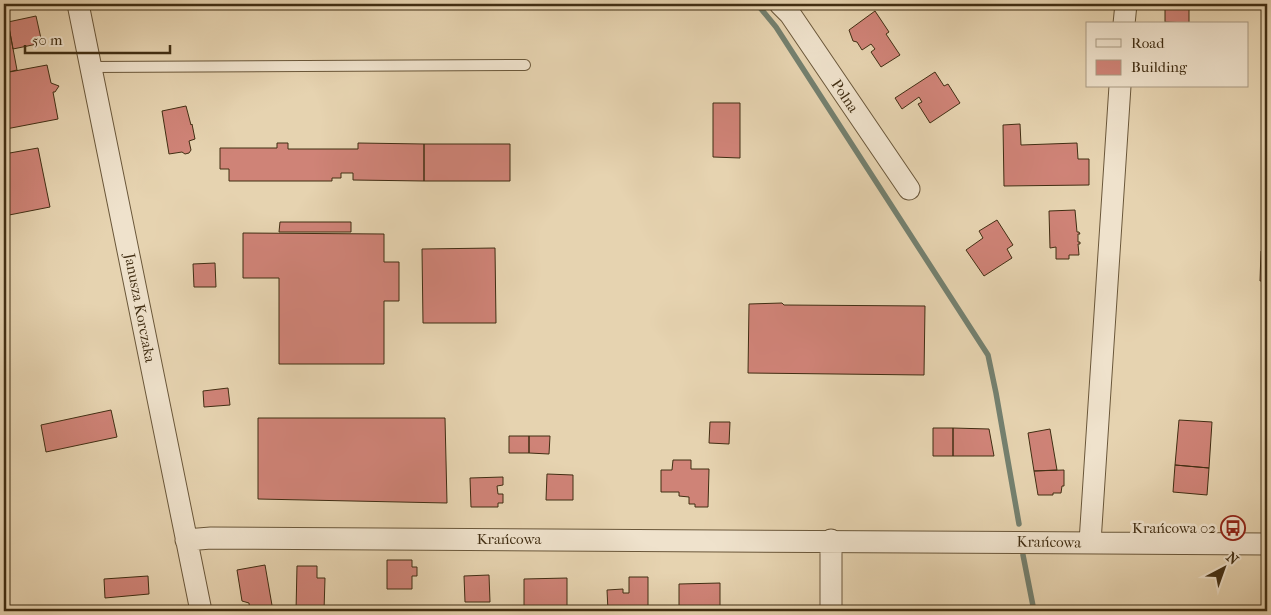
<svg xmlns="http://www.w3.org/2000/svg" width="1271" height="615" font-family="'IM FELL French Canon',serif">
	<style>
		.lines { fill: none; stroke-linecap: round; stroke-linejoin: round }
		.stream { stroke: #74806f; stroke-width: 5.5 }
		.building { fill: #cf8377; stroke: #412e13 }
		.lane-casing { stroke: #6a573a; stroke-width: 12 }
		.street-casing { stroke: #6a573a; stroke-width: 23 }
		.lane { stroke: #efe2cc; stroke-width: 10 }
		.street { stroke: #efe2cc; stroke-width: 21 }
		.labels { text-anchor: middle; stroke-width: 5; stroke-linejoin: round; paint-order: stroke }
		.street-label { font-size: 15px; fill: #412e13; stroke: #efe2cc }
		.poi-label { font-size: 15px; fill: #412e13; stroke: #efe2cc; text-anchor: end }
	</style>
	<rect width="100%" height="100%" fill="#e6d3b0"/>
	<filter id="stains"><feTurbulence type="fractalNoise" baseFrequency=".004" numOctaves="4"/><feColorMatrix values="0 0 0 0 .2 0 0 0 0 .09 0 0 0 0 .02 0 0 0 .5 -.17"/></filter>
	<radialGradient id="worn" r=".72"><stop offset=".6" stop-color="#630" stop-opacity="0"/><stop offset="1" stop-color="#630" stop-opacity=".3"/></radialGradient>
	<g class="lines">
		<path class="stream" d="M757,4L776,27L988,355L996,393L1019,524
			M1023,555L1034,611"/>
	</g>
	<path class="building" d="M1165,4H1189V23L1165,22Z
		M875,11L889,32L886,34L900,55L881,67L871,52L875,49L871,44L862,50L857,42L853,41L849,30Z
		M36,16L42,43L13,49L8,22Z
		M8,22L17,70L4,73V23Z
		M47,65L51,83L59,86L55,92H53L58,119L6,129L4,118V73Z
		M935,72L944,86L948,84L960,103L930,123L918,104L922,102L919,97L902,109L895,98Z
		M713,103H740V158L713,157Z
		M186,106L191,125L192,124L195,139L189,141L191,150L189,153L185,154L182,152L169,154L162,111Z
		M1020,124L1021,145L1077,143L1078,159H1089V185L1004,186L1003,125Z
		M277,143H288V149H358V143L424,144V181L353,180V173H341V178H332V181H229V169H220V148H277Z
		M424,144H510V181H424Z
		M38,148L50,207L4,216V154Z
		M1075,210L1077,232H1079L1080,234H1078V242H1080V244H1078L1079,255H1069V259H1056V247L1050,248L1049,211Z
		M997,220L1013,245L1007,249L1012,258L984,276L966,250L983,238L979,231Z
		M280,222H351V232H279Z
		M243,233L384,234V262H399V301H384V364H279V278H243Z
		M495,248L496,323H423L422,249Z
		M1261,251H1267V281H1260Z
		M215,263L216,287H194L193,264Z
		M782,303L784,305L925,306L924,375L748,373L749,304Z
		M228,388L230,405L204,407L203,391Z
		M111,410L117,437L46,452L41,425Z
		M258,418H445L447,503L258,499Z
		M1179,420L1212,422L1209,468L1175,465Z
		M710,422H730L729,444L709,443Z
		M933,428H953V456H933Z
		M953,428L989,429L994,456H953Z
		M1050,429L1057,470L1034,471L1028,433Z
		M509,436H529V453H509Z
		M529,436H550L549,454L529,453Z
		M673,460H691V469H709L708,507H695V504H689V497L679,496V492H661V470H672Z
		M1175,465L1209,468L1207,495L1173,492Z
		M1064,470V486H1062L1061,493H1053V495H1038L1034,471Z
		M547,474L573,475V500H546Z
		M503,477V485L497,486L498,494H503V503H498V507H471L470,478Z
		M387,560H412V567H417V576H412V589H387Z
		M265,565L273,611H250L249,603L242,601L237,570Z
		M297,566H317V578H325L324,611H296Z
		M489,575L490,602H465L464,576Z
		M148,576L149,594L105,598L104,579Z
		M629,577H648V611H608L607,590L623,589V593H629Z
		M567,578V611H542V609H524V579Z
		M720,583V611H679V584Z"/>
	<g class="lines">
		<defs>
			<path id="lane" d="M91,67L525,65"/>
			<path id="street" d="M78,4L201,611
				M780,4L790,14L909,189
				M1124,24L1126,4
				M186,540L211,538L1267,544
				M1090,542L1120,86
				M831,611V540"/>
		</defs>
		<use href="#lane" class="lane-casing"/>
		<use href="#street" class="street-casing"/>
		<use href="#lane" class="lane"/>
		<use href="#street" class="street"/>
	</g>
	<defs>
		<symbol id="bus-ring" viewBox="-11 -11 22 22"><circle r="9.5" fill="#efe2cc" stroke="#8f2418" stroke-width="1.5"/><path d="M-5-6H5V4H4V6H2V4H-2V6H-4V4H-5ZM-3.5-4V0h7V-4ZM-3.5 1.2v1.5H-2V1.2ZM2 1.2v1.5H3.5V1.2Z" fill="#8f2418"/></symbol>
	</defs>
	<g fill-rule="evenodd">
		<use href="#bus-ring" x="1219" y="514" width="28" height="28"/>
	</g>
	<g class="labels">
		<g class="street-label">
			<text transform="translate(845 96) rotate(56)" y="5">Polna</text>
			<text transform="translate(140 308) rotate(79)" y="5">Janusza Korczaka</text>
			<text x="509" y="544">Krańcowa</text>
			<text transform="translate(1049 542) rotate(1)" y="5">Krańcowa</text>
		</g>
		<g class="poi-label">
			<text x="1216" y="533">Krańcowa 02</text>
		</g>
	</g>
	<rect width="1271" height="615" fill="none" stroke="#e6d3b0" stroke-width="20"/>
	<rect x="5" y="5" width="1261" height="605" fill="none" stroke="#412e13" stroke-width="2.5"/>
	<rect x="10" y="10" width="1251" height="595" fill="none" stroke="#412e13"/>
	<rect x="1086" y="22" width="162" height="65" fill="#efe2cc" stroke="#a99a82"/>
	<rect x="1096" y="39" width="25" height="8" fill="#efe2cc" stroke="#a99a82"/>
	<text x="1131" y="48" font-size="15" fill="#412e13">Road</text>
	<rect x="1096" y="60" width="25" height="15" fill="#cf8377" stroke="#a99a82"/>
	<text x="1131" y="72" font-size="15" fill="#412e13">Building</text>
	<g transform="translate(1224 568) rotate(41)" stroke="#efe2cc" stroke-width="4" paint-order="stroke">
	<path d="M0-4L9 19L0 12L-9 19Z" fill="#412e13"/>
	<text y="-8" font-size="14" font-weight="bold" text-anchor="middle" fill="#412e13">N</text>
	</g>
	<path d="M25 45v8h145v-8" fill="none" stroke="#412e13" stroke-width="2.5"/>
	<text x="32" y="45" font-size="15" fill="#412e13" stroke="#efe2cc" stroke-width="4" paint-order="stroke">50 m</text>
	<rect width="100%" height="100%" filter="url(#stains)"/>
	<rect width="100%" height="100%" fill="url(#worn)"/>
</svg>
